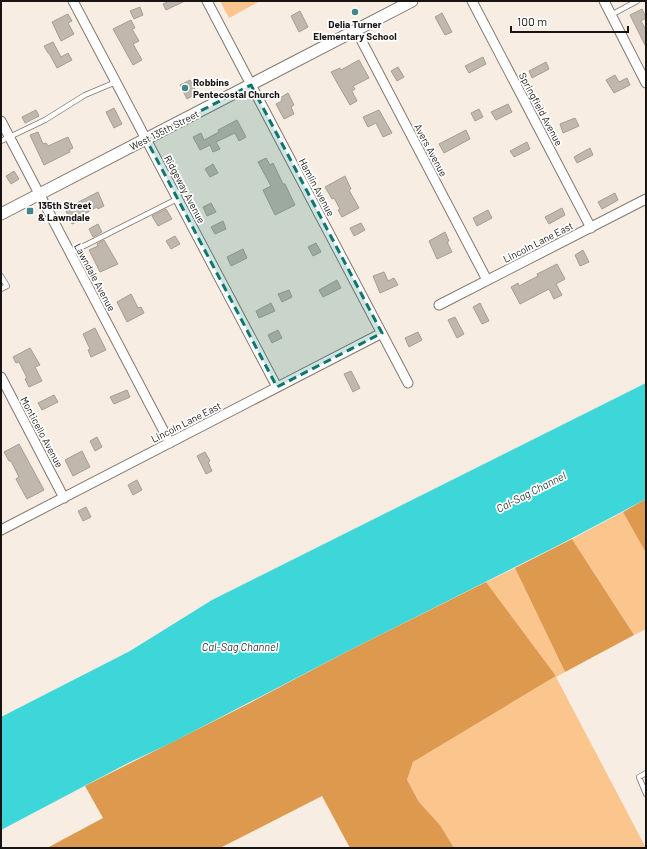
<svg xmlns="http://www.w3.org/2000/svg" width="647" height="849" font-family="Barlow,sans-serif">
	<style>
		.green { fill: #fbc58e }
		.forest { fill: #dd994d }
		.water { fill: #3dd6d9 }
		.building { fill: #c0b7ad; stroke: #a79d94 }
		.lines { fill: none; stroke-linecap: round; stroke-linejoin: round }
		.service-casing { stroke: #827970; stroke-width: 6 }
		.minor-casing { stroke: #827970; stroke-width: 11 }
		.tertiary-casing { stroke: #827970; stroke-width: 13 }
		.service { stroke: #fff; stroke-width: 4.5 }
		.minor { stroke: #fff; stroke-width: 9 }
		.tertiary { stroke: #fff; stroke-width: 11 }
		.marked { fill: #0f766e; fill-opacity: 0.2; stroke: #0f766e; stroke-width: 3; stroke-dasharray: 8 5; stroke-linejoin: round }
		.poi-dot { fill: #408889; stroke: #fff; stroke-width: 1.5 }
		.labels { text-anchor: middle; stroke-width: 3.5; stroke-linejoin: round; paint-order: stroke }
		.poi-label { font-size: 10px; font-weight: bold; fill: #181411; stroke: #fff; text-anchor: start }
		.street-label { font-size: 10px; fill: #181411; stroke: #fff }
		.water-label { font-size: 11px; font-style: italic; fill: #1d3636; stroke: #fff }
	</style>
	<rect width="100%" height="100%" fill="#f8ede3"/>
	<path class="green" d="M220,1H260L229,18Z
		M623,512L646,553V629L634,635L572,539Z
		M515,568L565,672L556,677L646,848H454L440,825L419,802L407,780L413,762L556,676L486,582Z"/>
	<path class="forest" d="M646,499V553L623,512Z
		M572,539L634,635L565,672L515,568Z
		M486,582L556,676L413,762L407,780L419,802L440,825L454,848H350L322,796L220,848H47L103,818L85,786L248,704L350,650Z"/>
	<path class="water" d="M646,383V499L557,546L350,650L171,743L128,763L1,830V717L130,651L212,600Z"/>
	<path class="building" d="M169,1H185L166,10L163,4Z
		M140,7L143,15L134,19L130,11Z
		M642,9L646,17V18L641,21L646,30V47L630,15Z
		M300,11L308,27L299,32L291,16Z
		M442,13L452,32L445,35L435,17Z
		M68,14L72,21L68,23L74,34L61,41L52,22Z
		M131,20L135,28L132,29L139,41L133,44L142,60L133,65L113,29Z
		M53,42L61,57L68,53L72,60L57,68L49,53H48L44,46Z
		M483,57L486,64L469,73L465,66Z
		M359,60L369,78L353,86L355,89L352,91L357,101L350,105L331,72L340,68L341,70Z
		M546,62L549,69L532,78L529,71Z
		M398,67L404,77L397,81L391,71Z
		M615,75L619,82L627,78L630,85L614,93L606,80Z
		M190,80L197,93L187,99L180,85Z
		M288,93L294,105L291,107L294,114L284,119L276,104L282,101L280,98Z
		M508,104L512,112L496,120L491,112Z
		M114,108L122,124L114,128L106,112Z
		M479,109L483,117L475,121L471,113Z
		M36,110L39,116L25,123L22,117Z
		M379,110L392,133L383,137L376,123L368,127L363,117Z
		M575,118L579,126L563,133L560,124Z
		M237,120L246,137L239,141L235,133L216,142L220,149L213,152L210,145L200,150L193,137L201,133L204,140L219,132L218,130Z
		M466,130L470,139L444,153L439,144Z
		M38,132L43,144L46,143L48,146L68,137L73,148L69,150L70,152L44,165L30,135Z
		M527,142L530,149L514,157L510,151Z
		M590,148L593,155L577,163L574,157Z
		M266,158L270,165L273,163L283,184H285L295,205L275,215L263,190L271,186L258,162Z
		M213,164L218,173L210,177L205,169Z
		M14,171L19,179L11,184L6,176Z
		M345,176L351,189L349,190L359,208L342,217L338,210L340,209L334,198L332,199L325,187Z
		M98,192L104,206L98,209L97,207L79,217L81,220L72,224L65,209Z
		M615,193L618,200L602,209L598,202Z
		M211,203L216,212L207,216L203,207Z
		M562,208L565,215L549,224L545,217Z
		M166,209L172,219L158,226L152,216Z
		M488,210L492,218L477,226L473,218Z
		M223,221L226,229L215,234L211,227Z
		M361,223L365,230L354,236L350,228Z
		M98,224L102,232L93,237L89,229Z
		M445,232L449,241L447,242L452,252L437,259L429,241Z
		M175,236L180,244L171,249L166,241Z
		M104,240L118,264L100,272L89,250L98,246L97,244Z
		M316,243L321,252L313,256L308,247Z
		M243,249L247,258L231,266L227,257Z
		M583,250L589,262L580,266L575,255Z
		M557,264L565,279L556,284L562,295L554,299L549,289L520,304L511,287L518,283L519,286L538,276L537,274Z
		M384,272L388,281L394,278L398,285L380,293L373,276Z
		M337,280L341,288L323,297L319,290Z
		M289,290L292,297L282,302L278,294Z
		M131,294L138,308L141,307L144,313L127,322L117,302Z
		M271,303L275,311L259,318L256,311Z
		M480,303L489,321L482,324L473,307Z
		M455,317L464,334L457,338L448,320Z
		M95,328L106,350L91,357L88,350L90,349L83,334Z
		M278,330L282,338L272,343L268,335Z
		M418,332L422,340L409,347L405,338Z
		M30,348L40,365L35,367L42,381L29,387L25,379L27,378L19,362L16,363L13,357Z
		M351,371L360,388L353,392L344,374Z
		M127,390L130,397L114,404L110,397Z
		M54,395L58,402L42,410L38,403Z
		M97,437L102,447L95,451L90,441Z
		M19,444L44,490L27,499L16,479L19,477L11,461H9L4,452Z
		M82,451L90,467L73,476L65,460Z
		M205,452L210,461L208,462L212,471L206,474L197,456Z
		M137,480L142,490L133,495L128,485Z
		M86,507L91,517L83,521L78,511Z"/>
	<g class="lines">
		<defs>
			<path id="service" d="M611,15L637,1
				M1,141L45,120L85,95L116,82
				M70,253L177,199
				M1,276L7,286L1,289
				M646,773L639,777L646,794"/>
			<path id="minor" d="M73,1L277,387
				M207,1L408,383
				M472,1L591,228
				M604,1L646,83
				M356,30L487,280
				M1,121L170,443
				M439,305L646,199
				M1,377L64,498
				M1,530L382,333"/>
			<path id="tertiary" d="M1,214L412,1"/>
		</defs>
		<use href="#service" class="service-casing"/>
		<use href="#minor" class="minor-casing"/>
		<use href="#tertiary" class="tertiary-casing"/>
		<use href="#service" class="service"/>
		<use href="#minor" class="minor"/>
		<use href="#tertiary" class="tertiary"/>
	</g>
	<path class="marked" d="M251,85L382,333L277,387L146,139Z"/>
	<g class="poi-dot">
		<circle cx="355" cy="12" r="4"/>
		<circle cx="185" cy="88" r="4"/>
		<rect x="26" y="207" width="8" height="8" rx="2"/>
	</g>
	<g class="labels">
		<g class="poi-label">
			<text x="355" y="28" text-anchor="middle">Delia Turner<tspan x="355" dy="12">Elementary School</tspan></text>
			<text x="193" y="86">Robbins<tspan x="193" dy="12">Pentecostal Church</tspan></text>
			<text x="38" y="209">135th Street<tspan x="38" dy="12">&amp; Lawndale</tspan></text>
		</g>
		<g class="street-label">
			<text transform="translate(541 109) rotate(62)" y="4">Springfield Avenue</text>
			<text transform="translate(164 130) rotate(-27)" y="4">West 135th Street</text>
			<text transform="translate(431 150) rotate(62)" y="4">Avers Avenue</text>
			<text transform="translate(317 187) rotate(62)" y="4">Hamlin Avenue</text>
			<text transform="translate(185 189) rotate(62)" y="4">Ridgeway Avenue</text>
			<text transform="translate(538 242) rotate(-27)" y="4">Lincoln Lane East</text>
			<text transform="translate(95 277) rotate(62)" y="4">Lawndale Avenue</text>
			<text transform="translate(186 422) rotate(-27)" y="4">Lincoln Lane East</text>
			<text transform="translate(42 432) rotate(62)" y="4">Monticello Avenue</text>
		</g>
		<g class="water-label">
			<text transform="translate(531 492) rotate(-27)" y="4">Cal-Sag Channel</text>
			<text x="240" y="651">Cal-Sag Channel</text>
		</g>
	</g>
	<rect width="647" height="849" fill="none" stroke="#181411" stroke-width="4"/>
	<path d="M511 26v6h117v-6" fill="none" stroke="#181411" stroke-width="2"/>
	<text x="517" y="26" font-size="12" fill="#181411" stroke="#ffffff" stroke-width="3" paint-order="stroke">100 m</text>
</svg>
